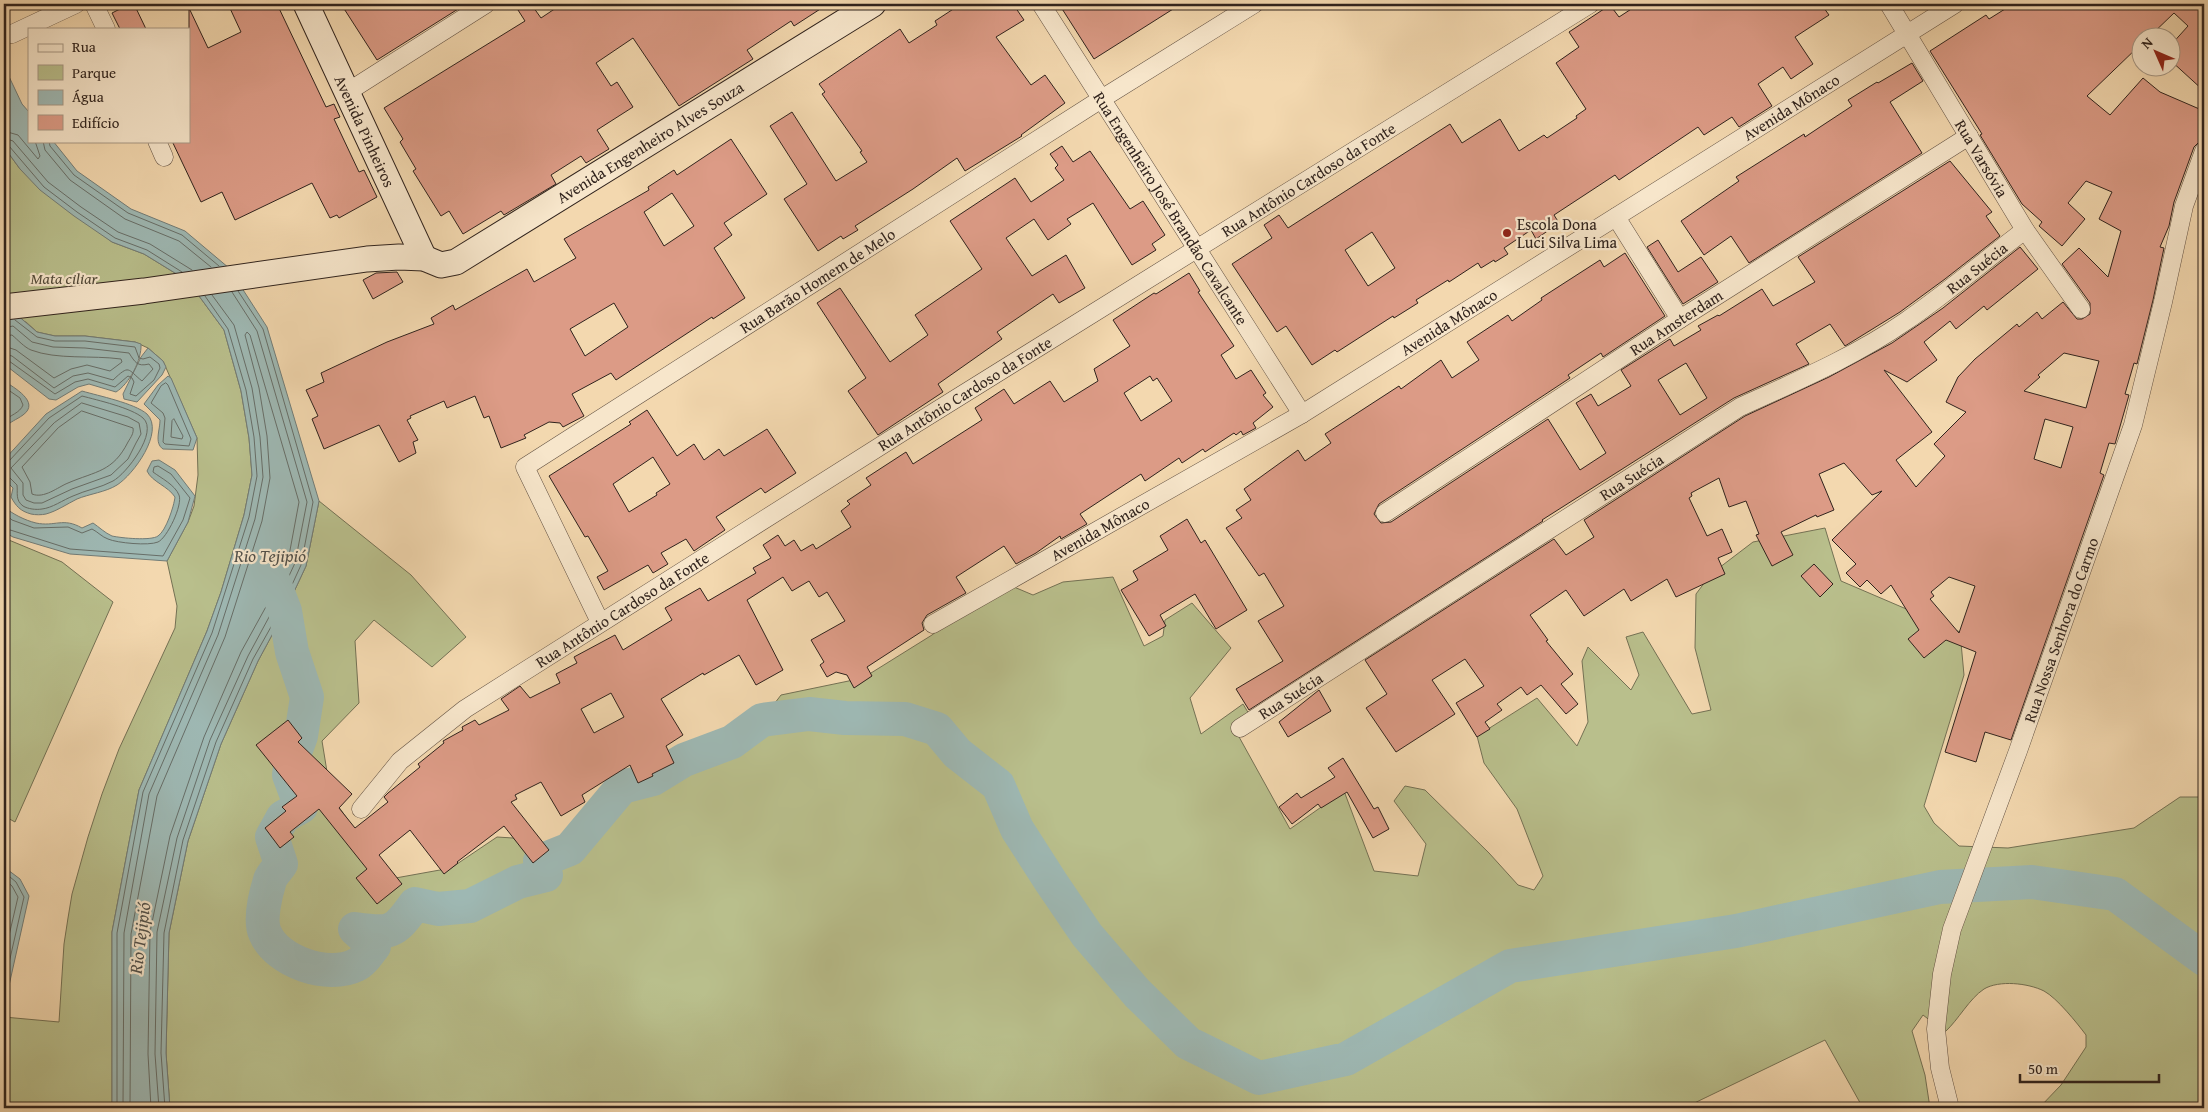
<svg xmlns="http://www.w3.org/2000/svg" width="2208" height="1112" font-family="'Gentium Book Plus',serif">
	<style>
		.green { fill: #b9bf8c; stroke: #747154 }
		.water { fill: #9eb8b3; stroke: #727c77 }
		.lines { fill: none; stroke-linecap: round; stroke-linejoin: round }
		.shore { stroke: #676e68; stroke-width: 1 }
		.river { stroke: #9eb8b3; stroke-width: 34 }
		.building { fill: #dc9b86; stroke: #30231d; fill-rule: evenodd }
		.street-casing { stroke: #615042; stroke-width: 19 }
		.secondary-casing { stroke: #30231d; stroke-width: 27 }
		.street { stroke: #f7e6cb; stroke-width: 18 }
		.secondary { stroke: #f7e6cb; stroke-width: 25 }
		.poi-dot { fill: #8f2418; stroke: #f7e6cb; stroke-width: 2 }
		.labels { text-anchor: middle; stroke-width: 4.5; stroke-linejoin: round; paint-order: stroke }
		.street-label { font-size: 16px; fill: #30231d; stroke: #f7e6cb }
		.poi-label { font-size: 16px; fill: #30231d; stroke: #f7e6cb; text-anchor: start }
		.park-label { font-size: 16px; font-style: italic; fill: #524a39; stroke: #f7e6cb }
		.water-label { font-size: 18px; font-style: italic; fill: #51504a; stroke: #f7e6cb }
	</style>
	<rect width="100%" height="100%" fill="#f3d8af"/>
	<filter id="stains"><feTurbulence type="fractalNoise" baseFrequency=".004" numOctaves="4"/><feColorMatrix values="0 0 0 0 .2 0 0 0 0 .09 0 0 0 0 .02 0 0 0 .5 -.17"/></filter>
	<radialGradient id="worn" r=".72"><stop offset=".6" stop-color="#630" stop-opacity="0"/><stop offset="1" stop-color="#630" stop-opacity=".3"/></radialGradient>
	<path class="green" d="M4,147L20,169L112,242L144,254L188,281L224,330L241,391L249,438L252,475L244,515L221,592L207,631L139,790L112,932V1108H4V1017L59,1022L64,944L68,918L72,894L88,837L102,794L119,749L175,628L177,606L167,561L188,522L194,506L198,475L197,438L163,361L148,348L135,342L85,336H55L37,332L26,322L4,318Z
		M319,501L411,575L466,637L432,667L374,620L355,641L359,703L322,741L331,796L390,879L451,868L497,837L513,838L540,861L570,849L622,787L653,779L684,760L732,742L762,720L781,695L863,678L932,635L956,616L1014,587L1033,595L1063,582L1113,577L1144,646L1163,636L1165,620L1192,603L1231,648L1190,698L1201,734L1243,704L1249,714L1233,726L1290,829L1344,791L1374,871L1418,876L1426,844L1394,801L1405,786L1425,790L1489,853L1518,885L1534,890L1543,876L1517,809L1484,763L1477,736L1537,698L1577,746L1588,722L1582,661L1588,647L1631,690L1639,675L1626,637L1643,632L1692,714L1711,710L1695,648L1696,594L1711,574L1753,542L1825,528L1841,581L1960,632L1964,675L1924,806L1934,823L1959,846L2008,848L2134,828L2180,797H2204V1108H2039L2061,1085L2086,1047V1035C2077,1023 2057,998 2044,991C2028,983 1999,980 1984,989C1969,999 1959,1019 1945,1032L1923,1015L1912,1031L1925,1075L1930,1108H1863L1825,1040L1684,1108H170L166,1053L169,933L188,841L221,744L258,661L285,611L306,566Z
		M4,538L62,562L113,602L15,822L4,816Z"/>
	<path class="water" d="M4,66L22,104L29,112V141H53L77,171L131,209L185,231L229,268L267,327L319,501L306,566L285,611L258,661L221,744L188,841L169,933L166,1053L170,1108H112V932L139,790L207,631L221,592L244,515L252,475L249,438L241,391L224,330L188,281L144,254L112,242L74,216L40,190L20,169L4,147Z
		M16,314L37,332L55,336H85L135,342L141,344C142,360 129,384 116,392L89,384L78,387L56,400L49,399L4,364V318Z
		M148,348L163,361L166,367L162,375L137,402L124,399L123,394L141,357Z
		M168,376L171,378L197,438L193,450L163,449C154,443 160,430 160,420L144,404L158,385Z
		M4,381C13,387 41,402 23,415C16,420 11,421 4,428Z
		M82,391C99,396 134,403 147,414C165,432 133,475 117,485C106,492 89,494 77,499C67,504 57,511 46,514C42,515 35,515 31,514C20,511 16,506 11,497L13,488L4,479V460L46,414Z
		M159,460L175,470L195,496L188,522L167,561L70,554L13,537L4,532V507C13,514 24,520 36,523C55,527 63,517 82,528L93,523C99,527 105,533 112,536C121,538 151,541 158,536C166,531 174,506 175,497C168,486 152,482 147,471L152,461Z
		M4,867L20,879L29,896L4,1008Z"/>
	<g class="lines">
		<path class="shore" d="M4,131L18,135L38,159L40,156L35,141
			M4,138L13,141L48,182L81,207L118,232L150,244L192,270
			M43,141L45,150L70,180L125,219L179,241L211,267
			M49,141L50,146L74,175L128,213L182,235L219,266
			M4,145L9,146L44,187L77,212L115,238L147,250L182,272
			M4,328L13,326L32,342L53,347L85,348L129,353C135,362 137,367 149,364L153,369L142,381C127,369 130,364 113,380L88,373L73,376L54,388L12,356L4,354
			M4,336L12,335C18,340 24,347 31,350C57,360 92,355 121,359L122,362L110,371L87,365L71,369L54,378L16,350L4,346
			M4,360L9,361L55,394L75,382L88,379L115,387L128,376L132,378L134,382L130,394L136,396L154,380L160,368L159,364L150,357L143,359L139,358L135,347L85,341H55L37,337L15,320
			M166,383L168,385L191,439L189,446L165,444L163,442L165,418L163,413L151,403L161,386Z
			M4,387L20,398L23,405C20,413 10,415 4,421
			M82,403L128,417L139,423L141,434L136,443L128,459L111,475L72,489L42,503H34L26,500L23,495V483L11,468L54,423Z
			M82,411L133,428C134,433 131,437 128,442C113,472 96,471 68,483C58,487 44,499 32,494L30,482L22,467L58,428Z
			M174,419L183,436L182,439L171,437L172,421Z
			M4,462L9,461L49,418L82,396C97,400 132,408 143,418C159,432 126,474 113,481C100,488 86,490 73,496C63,500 52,508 42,509C36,510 28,509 23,506C15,500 18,493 17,485L9,477L4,476
			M4,513L12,520L34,528L68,527L82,533L92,529C98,532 102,537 108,539C117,543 149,546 158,542C167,538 183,505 179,495C175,485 161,478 153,472L154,467L158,466L171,474L190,498L183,520L163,556L70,549L4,528
			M4,872L16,882L24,897L4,985
			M4,879L12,886L18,897L4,957
			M117,1108V933L143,792L212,633L249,517L257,476L254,437L246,390L228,329L205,296
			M123,1108L124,933L149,794L218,635L255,519L263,477L260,437L252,388L234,325L212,295
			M130,1108L131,934L157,796L225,637L262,521L270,478L267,436L259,388L245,335L247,332L250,335L299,502L288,561L268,603L241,652L204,737L170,836L150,932L148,1054L151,1108
			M159,1108L155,1054L157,932L177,838L210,740L248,656L275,606L295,563L307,502L257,331L232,292
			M165,1108L161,1053L164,933L183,840L216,742L253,659L281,609L301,565L313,502L263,329L238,291"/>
		<path class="river" d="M269,569L285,611L292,652L307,697L301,736L291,763L289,775L301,807L283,817L272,837L281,864C278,869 272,874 270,880C266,893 259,920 265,933C277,962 328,979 356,965C363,962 369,952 374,946L355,929C390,934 394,934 415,904L438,909L470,906L518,882L546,875L540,861L570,849L622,787L653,779L684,760L732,742L762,720L809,714L845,718L905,719L937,729L957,753L998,785L1017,829L1051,882L1087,935L1137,993L1188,1043L1259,1078L1346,1059L1510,966L1736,931L1940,887L2032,882L2115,894L2204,959"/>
	</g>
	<path class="building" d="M130,4H134L146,29H120L112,13Z
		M228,4H277L326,107L334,104L340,117L334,119L359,172L364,170L377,197L339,218L337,215L330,218L312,183L235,220L222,192L201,202L172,141H189V8L208,48L241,32Z
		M341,4H466L377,60Z
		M527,4H531L541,18L562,4H828L794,26L791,21L747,50L753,59L679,106L633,38L596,63L611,86L617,82L633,107L597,130L609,149L586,163L581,156L551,175L556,184L504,215L501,211L463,234L449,211L441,216L413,171L416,169L400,142L403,139L384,108L525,21L518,10Z
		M961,4H1013L1024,20L996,37L1031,85L1045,75L1065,103L1021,135L1022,136L965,171L957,158L913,189L855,226L858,230L843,239L841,236L818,251L784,199L807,184L770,126L792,112L836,181L867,162L860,152L862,151L822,94L825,92L819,84L900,29L909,43L937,25L935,21Z
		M1059,4H1181L1094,59Z
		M1639,4H1821L1829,15L1795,37L1813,64L1791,79L1783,67L1758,84L1772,106L1739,127L1732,117L1704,135L1698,127L1619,180L1615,175L1554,215L1559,223L1536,239L1531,230L1504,248L1508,254L1495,262L1494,260L1481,268L1478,263L1449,282L1448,280L1416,300L1418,303L1394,318L1393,316L1337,352L1335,350L1312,365L1286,326L1277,332L1232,264L1272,238L1264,225L1279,215L1288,228L1450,124L1462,143L1500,119L1519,151L1544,135L1547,138L1577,118L1576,116L1586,109L1556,63L1579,47L1569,32L1610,5L1619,17ZM1372,232L1395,268L1368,286L1345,250Z
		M2013,4H2204V91L2170,60V46L2188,26L2174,13L2148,38H2140V45L2087,96L2110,115L2143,78L2160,92L2204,111V141L2198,143L2194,147L2174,202L2169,226L2160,247L2164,248L2153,300L2137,364L2134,363L2125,394L2129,395L2115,444L2109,443L2100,473L2104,475L2011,740L1985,732L1976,762L1945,752L1976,652L1946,640L1924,658L1908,639L1919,630L1891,585L1881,594L1867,580L1860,587L1846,573L1856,564L1832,540L1882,491L1872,495L1844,463L1819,474L1834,510L1817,517L1816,515L1781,532L1793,555L1772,566L1756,535L1759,534L1746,501L1729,507L1719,478L1691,493L1692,496L1689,498L1707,536L1722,529L1732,552L1718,558L1725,574L1676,597L1667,579L1631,601L1624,589L1584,616L1566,590L1530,615L1548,640L1546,641L1573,674L1561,684L1578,704L1566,714L1541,685L1527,695L1521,687L1497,704L1502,710L1485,722L1490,729L1477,737L1456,703L1484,686L1465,659L1432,680L1455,714L1396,752L1366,708L1387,694L1365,660L1554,539L1566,555L1594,537L1584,520L1745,416L1829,377L1892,343L1943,308L2020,247L2038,269L1987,310L1984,306L1956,329L1950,321L1924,342L1937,360L1907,382L1884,370L1932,432L1896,460L1916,487L1945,456L1934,444L1966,412L1946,402L1958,377L1975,359L2017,324L2019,327L2037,312L2042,319L2063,302L2077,319H2082L2090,314V303L2062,264L2079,248L2108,277L2121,231L2099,219L2112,192L2086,181L2068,203L2085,219L2062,246L2039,226L2042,222L2022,204L1980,135L1982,134L1930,51L1986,15L1989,19ZM2064,353L2099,361L2086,408L2024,391L2040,377L2038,375ZM2045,419L2073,427L2061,468L2034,459ZM1949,577L1975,586L1959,633L1930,599L1934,596L1931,592Z
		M1912,63L1923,81L1890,102L1922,153L1749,263L1731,236L1704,255L1681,221L1739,181L1736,177L1804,134L1805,137L1820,127L1852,106L1848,100L1877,82L1878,83Z
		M731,139L767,194L724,223L732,235L714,248L745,298L713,319L712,317L616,380L611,373L572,394L584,416L563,427L560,423L549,422L524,435L526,438L501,448L489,416L484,418L475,396L447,408L444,401L410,416L411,418L407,420L418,440L413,442L416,453L399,462L379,425L324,449L312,419L318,416L306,390L324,382L321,373L387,342L434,324L431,318L453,305L455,310L527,269L534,282L576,258L564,239L649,190L648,187L674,170L677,175ZM672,193L694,226L664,246L644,212ZM614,303L628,327L585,356L570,329Z
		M1062,146L1073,162L1090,151L1130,209L1143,201L1165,235L1152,244L1156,250L1132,265L1093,203L1067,219L1071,224L1048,240L1034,219L1006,238L1032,276L1066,255L1085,288L1059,303L1053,294L997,332L1002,339L938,384L943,392L878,435L848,391L866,378L817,303L840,288L890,362L928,335L915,315L982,269L950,221L1015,178L1031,202L1064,180L1055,168L1058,165L1050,154Z
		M1950,161L1992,212L1986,216L2000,236L1945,279L1900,312L1845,346L1830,324L1796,344L1809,364L1734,398L1542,520L1543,521L1249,710L1236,689L1283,661L1258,621L1284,606L1264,573L1259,576L1226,528L1242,518L1236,510L1251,500L1244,489L1298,450L1305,461L1331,443L1325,434L1399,386L1401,389L1441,360L1452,378L1479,360L1467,342L1508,315L1512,321L1542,300L1541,298L1600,260L1604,267L1625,253L1665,316L1603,357L1601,353L1568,375L1570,378L1379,504L1374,514L1381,523L1391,522L1548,419L1580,470L1606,453L1576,403L1591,394L1598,406L1631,386L1621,370L1670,339L1674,346L1701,330L1698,326L1718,315L1719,316L1762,289L1773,306L1815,282L1798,257ZM1686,363L1707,398L1680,415L1658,380Z
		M1658,240L1678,272L1701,257L1718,282L1683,304L1647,247Z
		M397,272L403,282L373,299L363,280L376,273Z
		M1189,273L1200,291L1198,292L1234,346L1221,355L1236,379L1251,370L1266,393L1263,395L1273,407L1253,423L1256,428L1243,435L1241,431L1236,435L1234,433L1205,452L1203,449L1182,463L1179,458L1145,481L1141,474L1080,514L1087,524L1061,539L1060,536L1036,553L1016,564L1004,546L956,577L966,593L927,615L922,623L924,630L867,667L872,676L854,688L847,675L836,672L827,677L820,665L824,662L811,640L845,621L827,592L819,597L809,581L792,591L783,577L747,600L783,670L756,685L739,655L704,675L703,673L661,699L683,735L666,746L674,763L652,774L653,776L638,783L630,765L582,795L585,802L561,816L541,782L515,795L517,799L511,802L549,850L533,863L504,826L457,862L458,863L444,874L410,830L379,855L402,884L377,904L356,878L367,869L319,809L290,832L294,837L280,848L265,828L286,811L282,807L297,796L256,745L288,720L302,738L298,742L352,794L339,808L355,828L388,802L384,797L388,793L420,767L418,764L444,743L443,741L463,730L462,727L475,720L479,725L509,710L501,699L520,686L530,698L560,683L556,674L577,663L574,657L615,635L623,650L672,620L665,608L700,588L708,601L756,573L753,568L771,558L763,545L778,535L785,546L794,540L801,551L813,544L816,549L851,527L841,511L850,504L847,501L871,485L866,478L906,452L913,464L982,420L975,408L1004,389L1014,404L1050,381L1064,402L1098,381L1094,369L1130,346L1113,320L1154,293L1156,294ZM1150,376L1153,381L1157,378L1172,401L1141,421L1124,393ZM611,693L624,717L594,733L581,709Z
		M647,410L677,456L694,444L704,460L719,449L724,456L767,429L796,473L765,493L761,488L716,517L725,530L694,551L686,539L661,553L668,564L653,573L648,565L604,590L597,577L608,571L588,536L585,537L549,476L631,424L629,422ZM653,457L670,484L656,493L657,495L629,512L613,484Z
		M1187,519L1201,543L1205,540L1247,610L1216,629L1195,594L1160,615L1166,626L1149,636L1121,590L1138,580L1133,571L1168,550L1160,536Z
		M1814,564L1833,584L1820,597L1801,576Z
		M1319,690L1331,711L1288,737L1279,722Z
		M1343,758L1374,809L1378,807L1389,829L1373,838L1347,792L1321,808L1318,804L1292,824L1279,807L1297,793L1301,798L1335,777L1328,768Z"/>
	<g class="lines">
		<defs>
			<g id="street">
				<path d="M94,4L106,29"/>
				<path id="s1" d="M1041,4L1302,414"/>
				<path id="s2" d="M1889,4L2025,230L2081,309"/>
				<path d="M12,34L76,4"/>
				<path d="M346,93L486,4"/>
				<path d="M157,141L164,157"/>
				<path d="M1616,217L1680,319"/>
				<path id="s3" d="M1385,513L1680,319L1969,136"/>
				<path id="s4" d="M600,622L525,467L1103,98L1254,4"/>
				<path id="s5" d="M933,624L1302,414L1955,4"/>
				<path id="s6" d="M1240,728L1740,407C1795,382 1856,356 1906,321C1947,293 1985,260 2025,230"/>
				<path id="s7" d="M361,809L400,761L465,709L912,426L1590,4"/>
				<path id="s8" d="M1950,1108L1940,1068L1936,1029L1942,974L1952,929L2018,751L2133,425L2163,302L2184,206L2204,151"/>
			</g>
			<g id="secondary">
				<path id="s9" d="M306,4L424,258"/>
				<path id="s10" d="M4,307L144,291L367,259L399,257L424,258L441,265L456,262L873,4"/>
			</g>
		</defs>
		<use href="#street" class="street-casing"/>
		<use href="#secondary" class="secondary-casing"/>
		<use href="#street" class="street"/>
		<use href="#secondary" class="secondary"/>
	</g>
	<circle class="poi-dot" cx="1507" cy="233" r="5"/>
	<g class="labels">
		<g class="street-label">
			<text dy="6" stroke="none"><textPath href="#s5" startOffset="1002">Avenida Mônaco</textPath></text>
			<text dy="6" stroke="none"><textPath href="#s9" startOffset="140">Avenida Pinheiros</textPath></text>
			<text dy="6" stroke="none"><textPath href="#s10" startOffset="685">Avenida Engenheiro Alves Souza</textPath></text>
			<text dy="6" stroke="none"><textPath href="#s2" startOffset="180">Rua Varsóvia</textPath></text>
			<text dy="6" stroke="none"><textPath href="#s7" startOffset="1141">Rua Antônio Cardoso da Fonte</textPath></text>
			<text dy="6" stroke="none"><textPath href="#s1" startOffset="242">Rua Engenheiro José Brandão Cavalcante</textPath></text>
			<text dy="6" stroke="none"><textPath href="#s6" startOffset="870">Rua Suécia</textPath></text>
			<text dy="6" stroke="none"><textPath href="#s4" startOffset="519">Rua Barão Homem de Melo</textPath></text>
			<text dy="6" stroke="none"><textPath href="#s5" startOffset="598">Avenida Mônaco</textPath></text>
			<text dy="6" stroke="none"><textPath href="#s3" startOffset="348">Rua Amsterdam</textPath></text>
			<text dy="6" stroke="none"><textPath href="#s7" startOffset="736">Rua Antônio Cardoso da Fonte</textPath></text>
			<text dy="6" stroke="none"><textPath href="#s6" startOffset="465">Rua Suécia</textPath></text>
			<text dy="6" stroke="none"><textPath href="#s5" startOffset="192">Avenida Mônaco</textPath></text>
			<text dy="6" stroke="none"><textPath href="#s7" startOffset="331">Rua Antônio Cardoso da Fonte</textPath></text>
			<text dy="6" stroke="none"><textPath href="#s8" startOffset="500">Rua Nossa Senhora do Carmo</textPath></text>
			<text dy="6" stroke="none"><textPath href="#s6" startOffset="60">Rua Suécia</textPath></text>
		</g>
		<g class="poi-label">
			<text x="1517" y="230">Escola Dona<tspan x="1517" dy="18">Luci Silva Lima</tspan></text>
		</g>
		<g class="park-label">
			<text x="64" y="284">Mata ciliar</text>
		</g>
		<g class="water-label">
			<text x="270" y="562">Rio Tejipió</text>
			<text transform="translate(140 938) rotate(-83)" y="6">Rio Tejipió</text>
		</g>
	</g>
	<rect width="2208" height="1112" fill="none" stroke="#f3d8af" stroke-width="20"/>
	<rect x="5" y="5" width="2198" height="1102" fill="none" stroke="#30231d" stroke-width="2.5"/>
	<rect x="10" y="10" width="2188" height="1092" fill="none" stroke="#30231d"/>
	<rect x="28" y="28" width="162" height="115" fill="#f7e6cb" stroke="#a79885"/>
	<rect x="38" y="44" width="25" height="8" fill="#f7e6cb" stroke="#a79885"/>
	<text x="72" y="52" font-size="15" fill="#30231d">Rua</text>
	<rect x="38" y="65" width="25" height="15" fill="#b9bf8c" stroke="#a79885"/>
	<text x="72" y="78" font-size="15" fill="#30231d">Parque</text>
	<rect x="38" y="90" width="25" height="15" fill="#9eb8b3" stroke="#a79885"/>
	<text x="72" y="102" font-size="15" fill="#30231d">Água</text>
	<rect x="38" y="115" width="25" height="15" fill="#dc9b86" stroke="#a79885"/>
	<text x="72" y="128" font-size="15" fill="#30231d">Edifício</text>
	<g transform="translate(2156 52) rotate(315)"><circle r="24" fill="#f7e6cb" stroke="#a79885"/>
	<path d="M0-4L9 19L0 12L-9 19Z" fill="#8f2418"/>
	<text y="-8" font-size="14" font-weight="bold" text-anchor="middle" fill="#30231d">N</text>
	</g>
	<path d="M2020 1074v8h139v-8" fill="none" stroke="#30231d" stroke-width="2.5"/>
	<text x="2028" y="1074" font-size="15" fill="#30231d" stroke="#f7e6cb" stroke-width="4" paint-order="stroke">50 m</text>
	<rect width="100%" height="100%" filter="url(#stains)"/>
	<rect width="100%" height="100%" fill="url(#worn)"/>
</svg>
